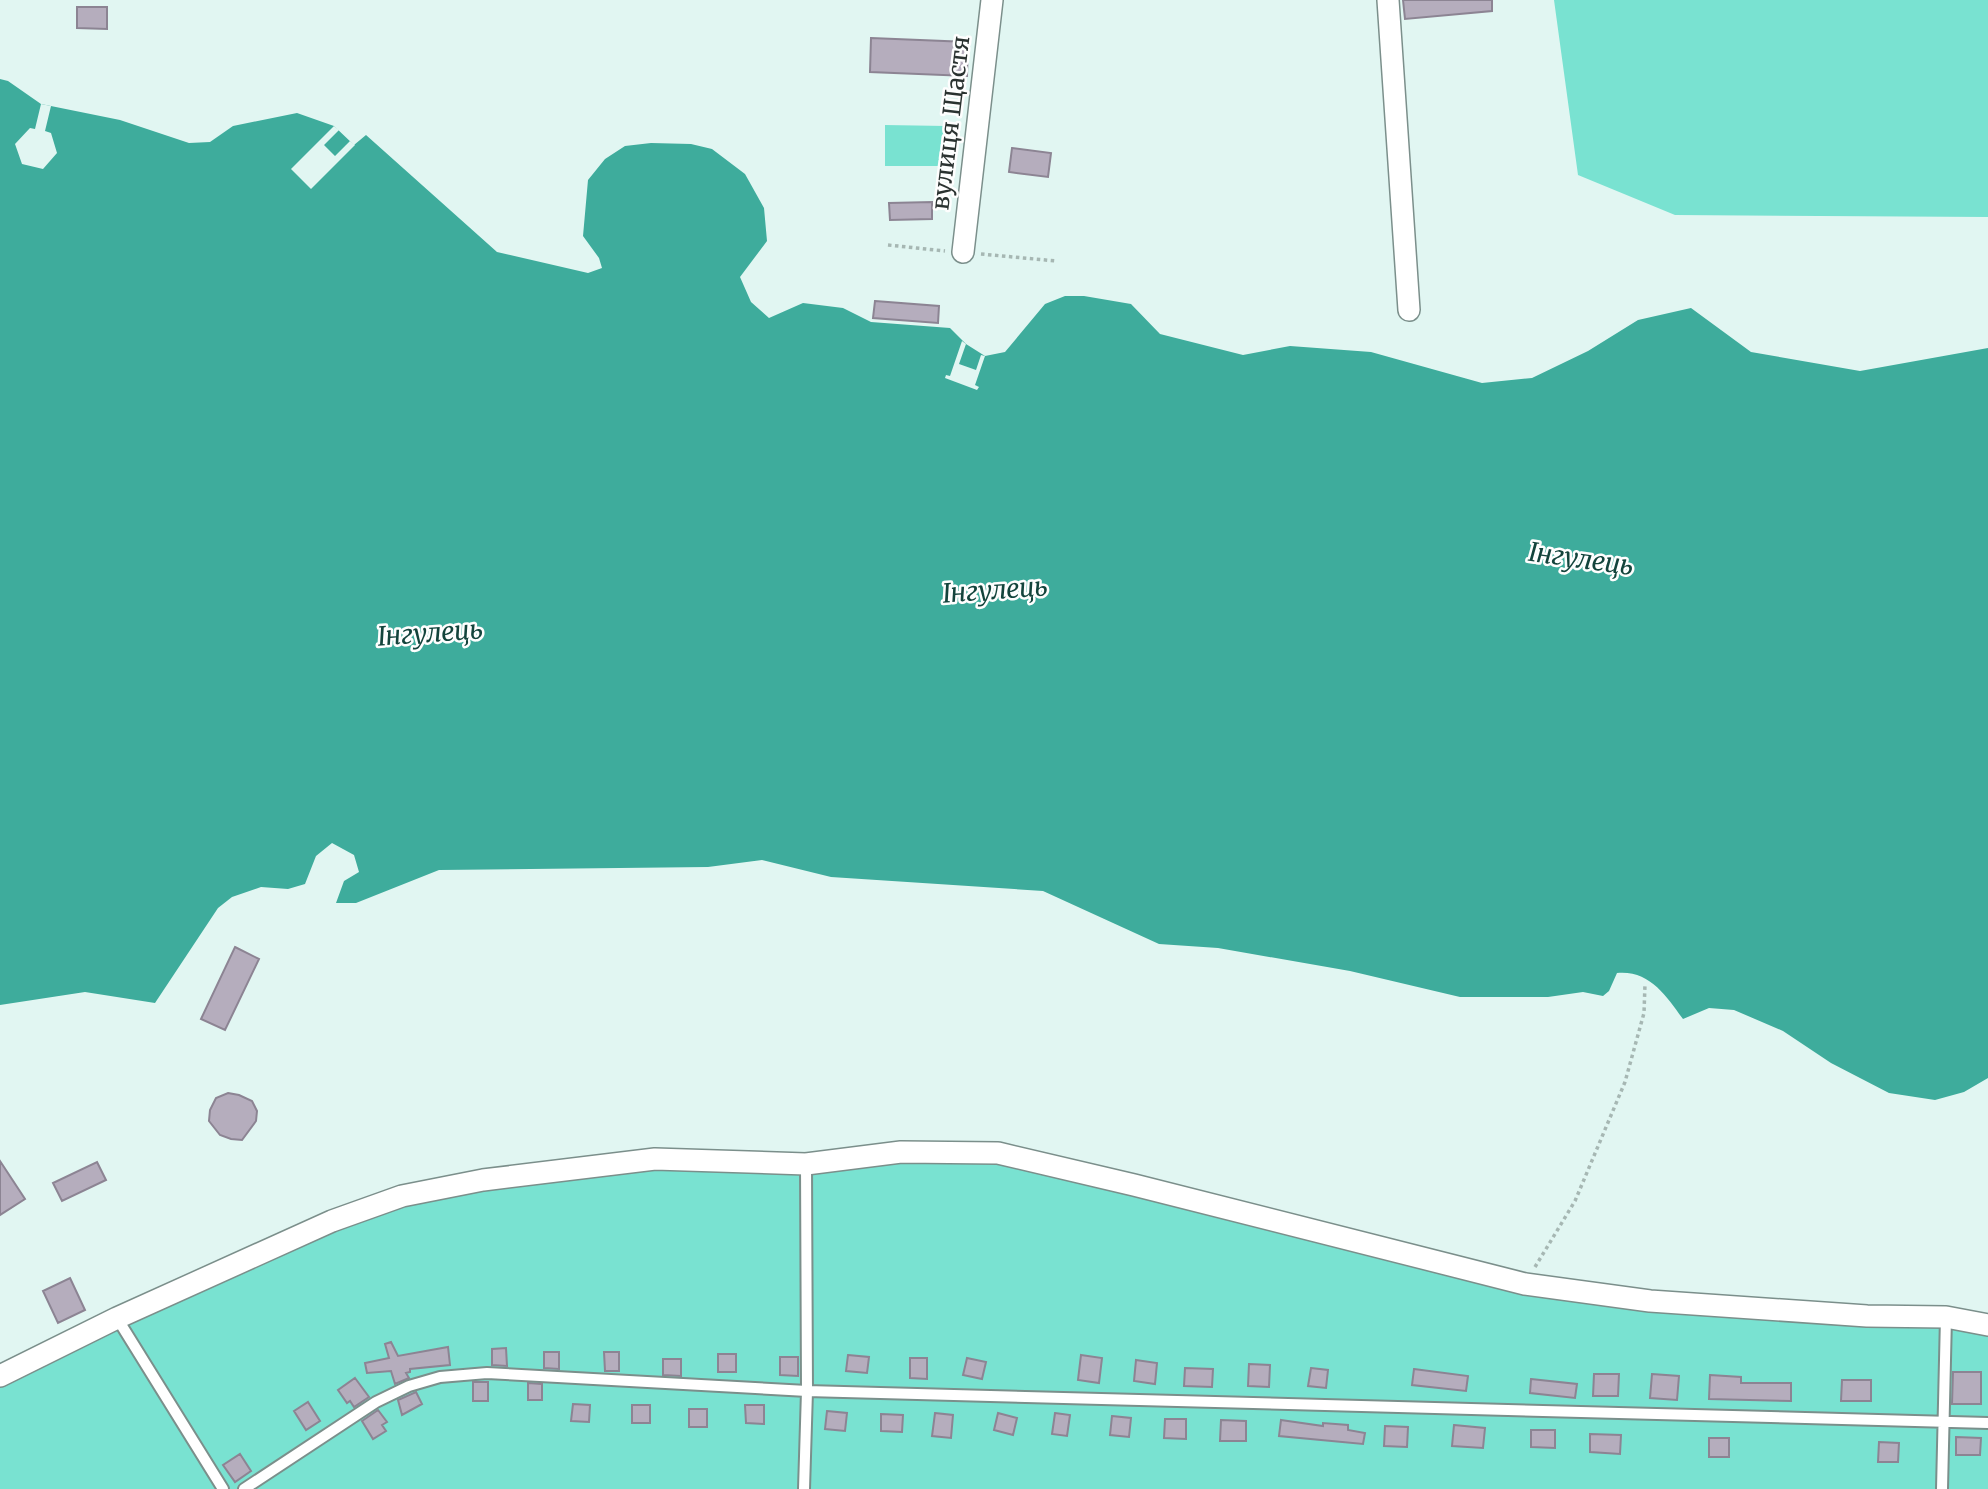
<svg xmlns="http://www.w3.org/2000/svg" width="1988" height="1489" font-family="Merriweather,serif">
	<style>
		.green { fill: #79e2d1 }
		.water { fill: #3eac9c }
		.pier { fill: #e1f6f2 }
		.building { fill: #b5adbd; stroke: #8c8493; stroke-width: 2 }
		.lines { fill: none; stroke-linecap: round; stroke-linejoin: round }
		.lane-casing { stroke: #7b8f8b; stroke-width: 14 }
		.street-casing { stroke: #7b8f8b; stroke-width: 24 }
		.path { stroke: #a6b7b3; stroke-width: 3.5; stroke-dasharray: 3.5 3.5; stroke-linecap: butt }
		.lane { stroke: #fff; stroke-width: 10 }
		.street { stroke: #fff; stroke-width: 21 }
		.labels { text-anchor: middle; stroke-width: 5; stroke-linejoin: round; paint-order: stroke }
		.street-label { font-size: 24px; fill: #2a3230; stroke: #fefefe }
		.water-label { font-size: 26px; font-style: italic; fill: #13443c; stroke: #fefefe }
	</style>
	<rect width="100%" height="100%" fill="#e1f6f2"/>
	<path class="green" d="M1554,0H1988V217L1675,215L1578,175Z
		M885,125L946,126V166H885Z
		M998,1153L1525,1284L1988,1325V1489H0V1376L402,1196L655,1159Z"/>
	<path class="water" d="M0,79L8,81L41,104L120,120L189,143L210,142L233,126L297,113L334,126L354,145L366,135L497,252L588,273L602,268L599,258L583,236L588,180L605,159L625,146L651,143L691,144L712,149L745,174L764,208L767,241L740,277L751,302L769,318L803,303L843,308L871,322L950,328L966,344L985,356L1005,352L1045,304L1065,296H1084L1131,304L1160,334L1243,355L1290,346L1371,352L1482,383L1532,378L1588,351L1638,320L1691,308L1751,352L1860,371L1988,348V1078L1964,1092L1935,1100L1889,1093L1831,1063L1783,1031L1734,1010L1709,1008L1683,1019C1666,996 1650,970 1617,973L1609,991L1603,996L1583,992L1548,997H1460L1350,971L1218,948L1159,944L1043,891L831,877L762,860L708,867L439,870L356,903H336L344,881L359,872L354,855L332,843L316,856L305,884L288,889L261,887L232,897L218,908L155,1003L85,992L0,1005Z"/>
	<path class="pier" d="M41,104L51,106L45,131L51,133L57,153L43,169L22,164L15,144L30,128L35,129Z
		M334,126L339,130L324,145L335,156L350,141L355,145L311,189L291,169Z
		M962,341L966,344L959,364L976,370L981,355L985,356L975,385L979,387L977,390L945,378L946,375L950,376Z"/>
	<path class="building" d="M1403,0H1492V11L1405,19Z
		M77,7H107V29L77,28Z
		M871,38L968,42L967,76L870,72Z
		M1012,148L1051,153L1048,177L1009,172Z
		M932,202V219L890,220L889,203Z
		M875,301L939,306L938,323L873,318Z
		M235,947L259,959L225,1030L201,1019Z
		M228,1093L239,1095L252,1101L257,1111L256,1121L242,1140L231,1139L220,1135L209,1121L210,1110L216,1098Z
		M0,1161L25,1199L0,1215Z
		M97,1162L106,1180L62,1201L53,1183Z
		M70,1278L85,1310L58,1323L43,1291Z
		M391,1342L398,1356L448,1347L450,1365L410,1369V1372L406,1373L409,1378L395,1384L391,1371L367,1373L365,1363L389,1358L385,1344Z
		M506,1348L507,1366L492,1365V1349Z
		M544,1352H559V1369L544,1368Z
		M604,1352H619V1371H605Z
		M718,1354H736V1372H718Z
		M848,1355L869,1357L867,1373L846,1371Z
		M1081,1355L1102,1358L1099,1383L1078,1380Z
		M780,1357H798V1376L780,1375Z
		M910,1358H927V1379L910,1378Z
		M967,1358L986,1362L982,1379L963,1375Z
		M663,1359H681V1376L663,1375Z
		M1136,1360L1157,1363L1155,1384L1134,1381Z
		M1249,1364L1270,1365L1269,1387L1248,1386Z
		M1185,1368L1213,1369L1212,1387L1184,1386Z
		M1311,1368L1328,1370L1326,1388L1308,1386Z
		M1414,1369L1468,1376L1466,1391L1412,1385Z
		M1953,1372H1981V1404H1952Z
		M1594,1374H1619L1618,1396H1593Z
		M1652,1374L1679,1376L1677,1400L1650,1398Z
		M1710,1375L1741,1377V1383H1791V1401L1709,1399Z
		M355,1378L369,1397L354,1407L350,1401L347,1403L338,1390Z
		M1531,1379L1577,1384L1575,1398L1530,1393Z
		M1842,1380H1871V1401H1841Z
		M473,1382H488V1401H473Z
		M528,1383L542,1384V1400H528Z
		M416,1392L422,1404L402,1415L398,1400Z
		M308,1402L320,1421L306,1430L294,1411Z
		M573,1404L590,1405L589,1422L571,1421Z
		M632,1405H650V1423H632Z
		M745,1405H764V1424L746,1423Z
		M689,1409H707V1427H689Z
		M378,1410L387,1422L382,1425L386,1431L373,1439L362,1421Z
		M827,1411L847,1413L845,1431L825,1429Z
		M935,1413L953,1415L951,1438L932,1436Z
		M998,1413L1017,1418L1013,1435L994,1430Z
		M1055,1413L1070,1415L1067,1436L1052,1434Z
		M881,1414L903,1415L902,1432L881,1431Z
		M1112,1416L1131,1418L1129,1437L1110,1435Z
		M1165,1419H1186V1439L1164,1438Z
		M1221,1420L1246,1421V1441H1220Z
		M1281,1420L1323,1426V1423L1348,1425V1430L1365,1433L1363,1444L1279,1436Z
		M1454,1425L1485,1428L1483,1448L1452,1446Z
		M1385,1426L1408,1427L1407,1447L1384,1446Z
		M1531,1430H1555V1448L1531,1447Z
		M1590,1434L1621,1435L1620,1454L1590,1452Z
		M1956,1437L1981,1438L1980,1455H1956Z
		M1709,1438H1729V1457H1709Z
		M1879,1442L1899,1443L1898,1462H1878Z
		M240,1454L251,1471L235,1482L223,1465Z"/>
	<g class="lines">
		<defs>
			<path id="lane" d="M117,1318L223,1489
				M244,1489L376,1402L409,1386L440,1377L487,1373L807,1391L1988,1423
				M804,1489L807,1391L806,1164
				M1942,1489L1946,1317"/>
			<path id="street" d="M1388,0L1409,310
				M963,252L992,0
				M0,1376L117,1318L332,1221L402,1196L483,1180L655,1159L806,1164L901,1152L998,1153L1134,1185L1525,1284L1650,1301L1867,1316L1946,1317L1988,1325"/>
		</defs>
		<use href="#lane" class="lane-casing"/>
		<use href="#street" class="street-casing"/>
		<path class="path" d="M888,245L945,251
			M981,254L1056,261
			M1535,1267L1575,1201L1625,1082L1644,1013L1645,984"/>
		<use href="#lane" class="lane"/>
		<use href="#street" class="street"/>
	</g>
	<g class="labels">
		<g class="street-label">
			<text transform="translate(951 123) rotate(-83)" y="8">вулиця Щастя</text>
		</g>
		<g class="water-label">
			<text transform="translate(1581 559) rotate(8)" y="9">Інгулець</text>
			<text transform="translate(995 590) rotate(-4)" y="9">Інгулець</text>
			<text transform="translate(430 633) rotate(-4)" y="9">Інгулець</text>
		</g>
	</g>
</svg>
